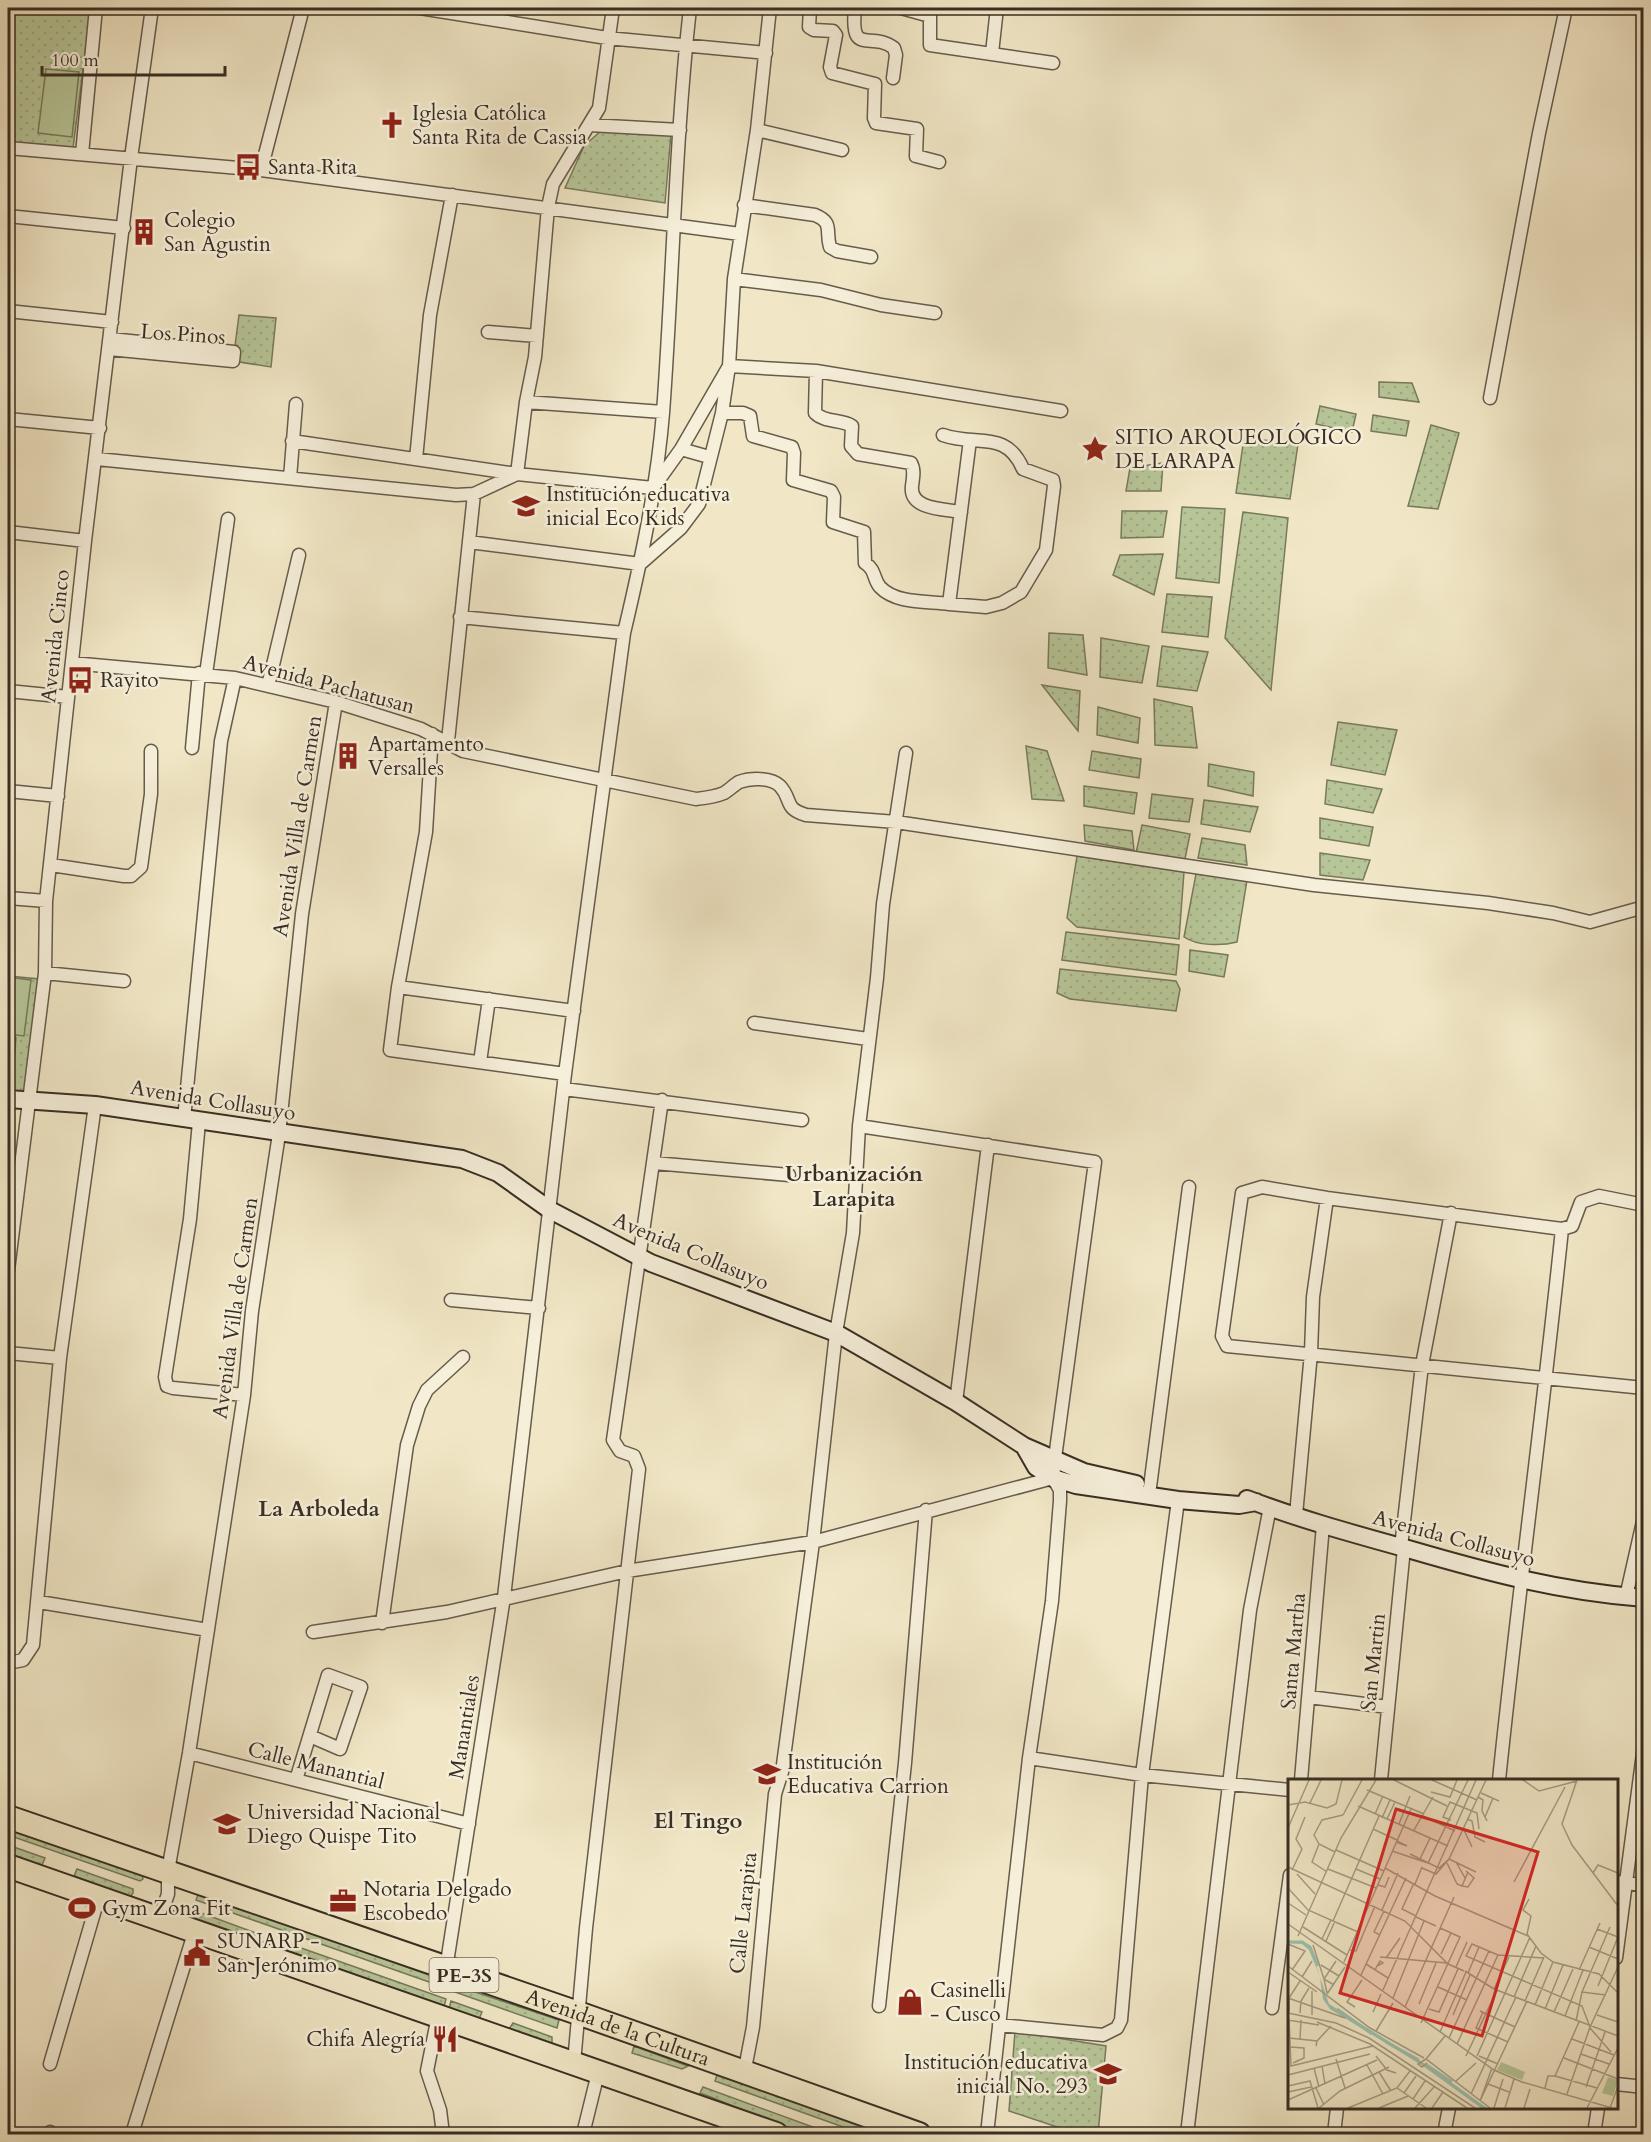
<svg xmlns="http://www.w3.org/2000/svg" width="1651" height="2142" font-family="Cardo,serif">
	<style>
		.green { fill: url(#green-dots); stroke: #787a5e; stroke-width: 1.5 }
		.pitch { fill: #b7c698; stroke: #787a5e; stroke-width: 1.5 }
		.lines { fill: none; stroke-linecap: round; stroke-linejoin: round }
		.street-casing { stroke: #665c4c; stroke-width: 15 }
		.secondary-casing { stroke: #382e23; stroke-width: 20 }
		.highway-casing { stroke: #382e23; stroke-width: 26 }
		.street { stroke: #f6efda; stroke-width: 12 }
		.secondary { stroke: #f6efda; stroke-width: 16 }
		.highway { stroke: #f1e7c6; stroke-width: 22 }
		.labels { text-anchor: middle; stroke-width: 5; stroke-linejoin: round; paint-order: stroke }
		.shield { fill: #f6efda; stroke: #71685a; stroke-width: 1.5 }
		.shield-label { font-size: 20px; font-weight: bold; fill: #382e23 }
		.poi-label { font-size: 21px; fill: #382e23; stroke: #f6efda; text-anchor: start }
		.street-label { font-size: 21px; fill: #382e23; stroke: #f6efda }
		.neighbourhood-label { font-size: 22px; font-weight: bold; fill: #382e23; stroke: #f6efda }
		.inset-river { fill: none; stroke: #9cc1af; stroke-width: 3 }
		.inset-road { fill: none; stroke: #a79d85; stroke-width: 1.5 }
		.view { fill: #d62828; fill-opacity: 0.15; stroke: #d62828; stroke-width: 3 }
		.inset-edge { fill: none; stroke: #382e23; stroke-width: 3 }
	</style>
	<defs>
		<pattern id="green-dots" width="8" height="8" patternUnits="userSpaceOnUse" patternTransform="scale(1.5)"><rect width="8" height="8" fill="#b7c698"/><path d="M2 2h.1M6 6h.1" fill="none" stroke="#9eaa83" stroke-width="1.8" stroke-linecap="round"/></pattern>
	</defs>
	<rect width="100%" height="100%" fill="#f1e7c6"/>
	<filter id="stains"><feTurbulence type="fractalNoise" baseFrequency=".00333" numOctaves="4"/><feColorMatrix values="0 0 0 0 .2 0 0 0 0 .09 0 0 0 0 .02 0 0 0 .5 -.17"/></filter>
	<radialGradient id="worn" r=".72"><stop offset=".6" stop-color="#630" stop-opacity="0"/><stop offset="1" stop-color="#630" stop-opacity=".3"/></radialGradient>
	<path class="green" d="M8,8H91L73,148L8,142Z
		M602,130L671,134L665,203L565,188L584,146Z
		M239,315L276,318L271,367L233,361Z
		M1379,382L1412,383L1419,402L1379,397Z
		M1320,406L1356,414L1352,432L1316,424Z
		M1373,415L1409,421L1406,436L1371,431Z
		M1431,425L1459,433L1438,509L1408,506Z
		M1244,438L1298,444L1290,499L1236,493Z
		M1163,463L1161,491H1126L1130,468Z
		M1182,507L1225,509L1219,583L1176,578Z
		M1122,511H1167L1163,537L1121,538Z
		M1243,512L1288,518L1271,690L1225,638Z
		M1163,554L1154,595L1113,575L1120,555Z
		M1167,594L1212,597L1208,637L1162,632Z
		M1049,633L1083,635L1087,675L1048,668Z
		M1101,638L1149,646L1142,683L1100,677Z
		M1162,646L1208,652L1197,691L1157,686Z
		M1042,685L1080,691L1078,731Z
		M1154,699L1192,707L1197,748L1155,745Z
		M1098,707L1140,718L1138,743L1097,735Z
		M1338,722L1397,730L1385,775L1331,765Z
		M1026,746L1047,751L1064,801L1032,799Z
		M1092,751L1141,759L1139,778L1089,770Z
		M1209,764L1254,772L1253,796L1208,786Z
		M1327,780L1382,789L1373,813L1325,804Z
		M1084,786L1137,793L1134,814L1084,806Z
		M1152,794L1193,799L1189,822L1149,818Z
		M1204,800L1258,807L1250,832L1201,824Z
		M1320,818L1373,827L1369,846L1320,838Z
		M1084,825L1132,831L1134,850L1085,841Z
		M1142,825L1190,834L1185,859L1136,853Z
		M1202,838L1245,845L1247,865L1198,858Z
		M1320,853L1370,860L1363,880L1320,875Z
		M1077,856L1184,872L1179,939L1077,927L1067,918Z
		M1196,874L1247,880L1237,942C1222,946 1197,946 1184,937Z
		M1066,932L1179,945L1176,975L1062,960Z
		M1190,950L1228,955L1224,977L1189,971Z
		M1060,969L1176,981L1180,989L1176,1011L1070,999L1057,993Z
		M8,976L40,979L29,1079L24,1093L8,1092Z
		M8,1827L142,1873L143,1879L140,1881L8,1835Z
		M8,1845L45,1858L42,1865L8,1853Z
		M77,1869L133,1889V1893L130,1897L74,1876Z
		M199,1892L451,1983L449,1989L196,1900Z
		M193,1910L256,1933L252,1940L186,1916Z
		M287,1943L446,1999L444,2007L283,1952Z
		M457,1986L559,2020L557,2028L455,1992Z
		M451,2001L482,2012L479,2019L449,2009Z
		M513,2023L552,2037V2044L509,2029Z
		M1015,2031L1106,2046L1098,2134H1078L1009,2111Z
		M634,2046L688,2066L682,2069L632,2053Z
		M717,2075L887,2134L859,2127L857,2132L715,2081Z
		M703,2087L821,2130L834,2134C789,2135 742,2108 700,2093Z"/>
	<path class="pitch" d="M46,69L79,72L72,137L38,133Z
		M8,977L31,980L24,1036L8,1034Z
		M8,1037L16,1038L13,1071H8Z"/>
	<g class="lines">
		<defs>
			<path id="street" d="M420,8L607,38L766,53
				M810,8L809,27L814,30L833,31L836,35L830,67L832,73L875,84L874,118L876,123L917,129L916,156L939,162
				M855,8C850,58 870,30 894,48L896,55L893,78
				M901,8L930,16V45L1053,63
				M992,53L997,8
				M589,125L680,130
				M757,130L842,150
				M8,148L261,170L740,234
				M82,154L96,8
				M261,170L303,8
				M744,205L815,215C834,223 825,230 830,247L837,251L871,257
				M8,216L124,228
				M734,279L821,290L881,305L935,313
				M8,311L112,322
				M488,332L537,336
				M109,349L233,361L234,352L111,339
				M816,371L815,413C825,423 841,419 852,426L851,446L858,454L911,463C915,470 913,478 912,486C909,510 945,509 961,512
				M1490,398L1539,133L1566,8
				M526,402L663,412
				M722,413H743L750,416L753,436L792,447L794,453L793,480L831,491L834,497L833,522L864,532L865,563C876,570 873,579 880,587C896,604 927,601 949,604L970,440
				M8,419L100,428
				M943,435C976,447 1006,429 1023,469L1053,480L1054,486L1046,550L1021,592L1002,603L986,607L949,604
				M292,441L517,474L653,488L681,449L729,366L734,279L757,130L770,8
				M681,449L709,457
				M97,459L456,495L474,494L517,474L526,402L535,357L548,207L553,184L599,108L613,8
				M416,459L430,315L452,195
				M290,478L296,404
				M8,532L85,541
				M469,542L640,564L681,528L699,504L722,413L729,366L816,371L1061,411
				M460,617L624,633
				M72,663L235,678L336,702L421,729L463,751L696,799C705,798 715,797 724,793C729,790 734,785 739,782C750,778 771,777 780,786C793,800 783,808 806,815L896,822L1314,885L1488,903L1553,913L1590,922L1644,907
				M206,674L228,519
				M268,686L299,555
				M8,691L68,697
				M432,734L426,832L398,987L390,1050L565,1074
				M448,741L474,494
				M192,748L199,673
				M8,791L58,796
				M51,865L124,876H131L141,867L151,794V751
				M8,898L46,901
				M45,973L124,981
				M398,987L574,1011
				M754,1023L868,1039
				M480,1062L489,999
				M564,1089L802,1120
				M184,1119L221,741L235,678
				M199,1122L190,1219L165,1377L167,1386L173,1388L244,1395
				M859,1126L1095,1162L1055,1458L1053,1478L1060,1490V1501L1052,1601L1029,1758L987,2134
				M654,1163L789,1175
				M1644,1205L1599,1196L1581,1202L1572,1226L1562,1229L1327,1198L1262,1187L1242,1193L1222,1336L1227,1346L1644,1388
				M8,1270L45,973L46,901L85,541L131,158L152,8
				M451,1300L539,1308
				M8,1353L60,1358
				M956,1402L988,1145
				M1150,1487L1189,1187
				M1296,1515L1311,1353L1313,1297L1327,1198
				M1401,1547L1422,1365L1451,1213
				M1626,1597L1644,1517
				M39,1602L208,1630
				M382,1623L407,1445L419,1406L427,1390L463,1357
				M313,1632L447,1612L627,1571L813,1542L1053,1478
				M8,1663L23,1660L33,1645L60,1358L95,1105
				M1309,1697L1388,1707
				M189,1753L469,1824
				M1029,1758L1142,1775L1290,1790
				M296,1780L328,1675L361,1687L340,1749L310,1736
				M1301,1780L1323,1525
				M1381,1780L1404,1548
				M1499,1780C1518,1596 1543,1413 1562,1229
				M1616,1882L1644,1885
				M160,1917L168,1894V1871L189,1753L244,1395L252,1311L279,1134L302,914L336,702
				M1616,1958L1644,1746
				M446,1969L504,1597L565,1074L624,633C641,561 657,487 663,413C673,278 675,142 690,8
				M879,2006L905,1763L926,1510
				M1272,2008L1290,1875
				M438,2016L427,2071L440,2110L443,2134
				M999,2025L1103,2035L1117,2028L1121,2020L1142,1775L1178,1500
				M574,2063L586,1928L639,1469L634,1456L620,1451L613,1440L662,1100
				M50,2064L99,1896
				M744,2074L753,2027L775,1794L782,1772L813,1542L836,1333L853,1233L859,1126L877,978L883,904L906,753
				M1616,2084L1644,2087
				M49,2134L50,2132
				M132,2134L195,1930
				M583,2134L598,2073
				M1187,2134L1250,1610L1270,1507
				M1334,2134L1337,2108
				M1444,2134L1449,2108
				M1594,2134L1598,2108"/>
			<path id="secondary" d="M8,1099L95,1105L462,1159L498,1173L550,1210L651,1263L836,1333L956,1402L1024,1446L1036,1467L1053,1478L1076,1485L1178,1500L1239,1505L1256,1502
				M1024,1446L1084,1472L1136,1484
				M1247,1499C1299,1519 1354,1534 1408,1549C1487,1572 1561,1592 1644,1598"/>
			<g id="highway">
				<path id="s1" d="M8,1817L578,2013L919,2134"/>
				<path d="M8,1866L776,2134"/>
			</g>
		</defs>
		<use href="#street" class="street-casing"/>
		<use href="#secondary" class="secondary-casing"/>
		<use href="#highway" class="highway-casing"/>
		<use href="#street" class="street"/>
		<use href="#secondary" class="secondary"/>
		<use href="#highway" class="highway"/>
	</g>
	<defs>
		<symbol id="church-bare" viewBox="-9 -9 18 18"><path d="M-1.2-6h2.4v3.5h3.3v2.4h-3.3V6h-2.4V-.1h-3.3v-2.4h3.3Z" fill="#8f2418" stroke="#f6efda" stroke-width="2.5" paint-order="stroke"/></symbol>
		<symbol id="bus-bare" viewBox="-9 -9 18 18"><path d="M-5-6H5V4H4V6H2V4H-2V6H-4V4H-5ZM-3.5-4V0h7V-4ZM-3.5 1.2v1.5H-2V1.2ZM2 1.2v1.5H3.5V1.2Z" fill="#8f2418" stroke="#f6efda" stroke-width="2.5" paint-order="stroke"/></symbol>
		<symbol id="building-bare" viewBox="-9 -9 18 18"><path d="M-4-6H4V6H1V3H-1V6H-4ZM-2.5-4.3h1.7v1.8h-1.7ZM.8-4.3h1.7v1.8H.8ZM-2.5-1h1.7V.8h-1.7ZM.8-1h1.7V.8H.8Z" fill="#8f2418" stroke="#f6efda" stroke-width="2.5" paint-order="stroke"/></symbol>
		<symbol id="sight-bare" viewBox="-9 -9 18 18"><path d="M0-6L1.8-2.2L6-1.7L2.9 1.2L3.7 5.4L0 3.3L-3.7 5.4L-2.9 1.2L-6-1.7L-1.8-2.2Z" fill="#8f2418" stroke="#f6efda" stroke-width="2.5" paint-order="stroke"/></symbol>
		<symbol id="school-bare" viewBox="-9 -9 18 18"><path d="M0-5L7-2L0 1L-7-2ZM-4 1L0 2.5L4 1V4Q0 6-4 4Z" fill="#8f2418" stroke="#f6efda" stroke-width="2.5" paint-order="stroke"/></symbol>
		<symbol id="office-bare" viewBox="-9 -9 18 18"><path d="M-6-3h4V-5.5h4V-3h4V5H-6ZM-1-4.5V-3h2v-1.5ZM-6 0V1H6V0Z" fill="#8f2418" stroke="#f6efda" stroke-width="2.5" paint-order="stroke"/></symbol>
		<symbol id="stadium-bare" viewBox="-9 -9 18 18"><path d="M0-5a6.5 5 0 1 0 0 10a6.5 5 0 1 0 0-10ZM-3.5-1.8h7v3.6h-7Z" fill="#8f2418" stroke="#f6efda" stroke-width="2.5" paint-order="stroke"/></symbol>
		<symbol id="civic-bare" viewBox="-9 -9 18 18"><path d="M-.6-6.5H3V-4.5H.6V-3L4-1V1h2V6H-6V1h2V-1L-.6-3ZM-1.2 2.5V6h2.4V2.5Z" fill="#8f2418" stroke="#f6efda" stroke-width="2.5" paint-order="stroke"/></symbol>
		<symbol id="shop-bare" viewBox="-9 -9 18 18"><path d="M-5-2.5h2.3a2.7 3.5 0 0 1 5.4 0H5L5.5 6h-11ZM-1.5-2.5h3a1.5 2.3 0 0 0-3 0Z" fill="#8f2418" stroke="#f6efda" stroke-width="2.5" paint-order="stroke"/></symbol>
		<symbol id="restaurant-bare" viewBox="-9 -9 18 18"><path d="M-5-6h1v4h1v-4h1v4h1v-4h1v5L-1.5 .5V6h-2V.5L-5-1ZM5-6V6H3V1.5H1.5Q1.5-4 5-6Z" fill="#8f2418" stroke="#f6efda" stroke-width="2.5" paint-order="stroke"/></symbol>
	</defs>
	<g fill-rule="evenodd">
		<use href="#church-bare" x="373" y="106" width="38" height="38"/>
		<use href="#bus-bare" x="229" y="148" width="38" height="38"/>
		<use href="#building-bare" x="125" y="213" width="38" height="38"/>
		<use href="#sight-bare" x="1076" y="430" width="38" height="38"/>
		<use href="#school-bare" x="507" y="487" width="38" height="38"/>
		<use href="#bus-bare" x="61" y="661" width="38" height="38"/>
		<use href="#building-bare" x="329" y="737" width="38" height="38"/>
		<use href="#school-bare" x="748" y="1755" width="38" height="38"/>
		<use href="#school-bare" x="208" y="1805" width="38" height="38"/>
		<use href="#office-bare" x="324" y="1882" width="38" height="38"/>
		<use href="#stadium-bare" x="63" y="1889" width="38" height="38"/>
		<use href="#civic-bare" x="178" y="1934" width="38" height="38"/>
		<use href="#shop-bare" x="891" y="1983" width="38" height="38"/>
		<use href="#restaurant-bare" x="426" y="2020" width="38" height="38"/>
		<use href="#school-bare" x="1089" y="2055" width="38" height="38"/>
	</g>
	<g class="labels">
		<rect class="shield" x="429.5" y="1958" width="69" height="34" rx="4.5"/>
		<g class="shield-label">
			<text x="464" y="1982">PE-3S</text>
		</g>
		<g class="poi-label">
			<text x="412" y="120">Iglesia Católica<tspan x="412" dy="24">Santa Rita de Cassia</tspan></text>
			<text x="268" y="174">Santa Rita</text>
			<text x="164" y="227">Colegio<tspan x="164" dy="24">San Agustin</tspan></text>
			<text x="1115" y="444">SITIO ARQUEOLÓGICO<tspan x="1115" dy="24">DE LARAPA</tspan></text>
			<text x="546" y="501">Institución educativa<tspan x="546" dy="24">inicial Eco Kids</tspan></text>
			<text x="100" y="687">Rayito</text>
			<text x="368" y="751">Apartamento<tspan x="368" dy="24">Versalles</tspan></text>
			<text x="787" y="1769">Institución<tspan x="787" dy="24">Educativa Carrion</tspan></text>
			<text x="247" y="1819">Universidad Nacional<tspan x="247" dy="24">Diego Quispe Tito</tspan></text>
			<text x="363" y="1896">Notaria Delgado<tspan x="363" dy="24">Escobedo</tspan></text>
			<text x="102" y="1915">Gym Zona Fit</text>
			<text x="217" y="1948">SUNARP -<tspan x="217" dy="24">San Jerónimo</tspan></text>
			<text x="930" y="1997">Casinelli<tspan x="930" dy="24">- Cusco</tspan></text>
			<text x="425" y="2046" text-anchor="end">Chifa Alegría</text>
			<text x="1088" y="2069" text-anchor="end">Institución educativa<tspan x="1088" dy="24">inicial No. 293</tspan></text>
		</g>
		<g class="street-label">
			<text transform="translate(183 334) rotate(4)" y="7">Los Pinos</text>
			<text transform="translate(55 636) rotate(-84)" y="7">Avenida Cinco</text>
			<text transform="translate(329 684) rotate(15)" y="7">Avenida Pachatusan</text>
			<text transform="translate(297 826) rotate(-81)" y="7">Avenida Villa de Carmen</text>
			<text transform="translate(213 1100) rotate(9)" y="7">Avenida Collasuyo</text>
			<text transform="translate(691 1251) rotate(23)" y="7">Avenida Collasuyo</text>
			<text transform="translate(235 1308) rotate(-82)" y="7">Avenida Villa de Carmen</text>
			<text transform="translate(1454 1538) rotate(15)" y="7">Avenida Collasuyo</text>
			<text transform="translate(1293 1651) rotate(-85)" y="7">Santa Martha</text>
			<text transform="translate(1373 1662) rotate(-84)" y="7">San Martin</text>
			<text transform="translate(464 1727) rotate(-81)" y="7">Manantiales</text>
			<text transform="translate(316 1765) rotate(14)" y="7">Calle Manantial</text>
			<text transform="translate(743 1913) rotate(-84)" y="7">Calle Larapita</text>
			<text dy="7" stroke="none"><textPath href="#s1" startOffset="645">Avenida de la Cultura</textPath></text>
		</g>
		<g class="neighbourhood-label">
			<text x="854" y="1181">Urbanización<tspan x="854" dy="25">Larapita</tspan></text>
			<text x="319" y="1516">La Arboleda</text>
			<text x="698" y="1828">El Tingo</text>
		</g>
	</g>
	<g transform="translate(1288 1779)">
		<rect width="330" height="330" fill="#f1e7c6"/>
		<path d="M213,283L237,293L234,301L209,291Z" fill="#b7c698"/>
		<path d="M320,298L330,301L325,317L314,314Z" fill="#b7c698"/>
		<path d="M14,163L22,168L41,225L142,288L199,329H193L135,287L42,230L35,220L32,198L21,171L14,165L0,164Z" fill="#9cc1af"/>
		<path class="inset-river" d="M0,163H14L22,168L30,187M49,230L84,255M98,263L131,281M137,285L164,303"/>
		<path class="inset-road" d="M106,1L159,27M144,1L189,21M235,1L251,12L289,2M289,1L274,45L284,66L330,127M79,11L136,35M143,13L162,18L169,1M193,14L211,22M190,18L195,21L194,32L199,42M22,24L33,1M0,26L17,23L39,29L48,25L54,1M70,27L160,67M87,35L95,17M55,36L74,1M135,37L167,52M197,38L205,19M94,39L102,21M99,40L107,23M179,40L184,42L187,58L197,63M163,41L155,38L162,23L189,34L191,50M111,45L122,17M0,49L21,1M175,49L184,68M85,50L109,61M126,51L145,18M108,63L119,67L109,62M31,65L24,83L39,93M48,71L96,92M104,72L140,84L180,1M47,73L31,65L26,56L34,41L55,36M122,75L151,89L161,80L198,1M132,80L142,59M168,83L177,99M159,84L169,105L174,107L180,93M0,88L117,142L160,185L176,192M97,89L147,117L240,157M134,89L148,95L161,80L188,93M40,90L88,109M68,90L92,100M4,91L14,70L8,60L17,38M305,94L310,86L330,94M9,95L27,115M226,103L277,8M126,104L114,130L128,137M127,105L134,88M90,106L97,108L101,98M174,107L180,108L186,99L178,92M0,109L20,131L70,153M241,120L235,131L243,137L239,155L253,174L265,183L311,195L330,214M0,124L18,136M94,131L110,94M128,138L148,147M45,142L91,37M0,145L206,291L234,303L324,329M15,148L59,176M309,150L330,158M92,156L86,153L96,132M10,157L53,59L88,1M34,160L43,141M38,162L47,142M0,165L17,172L4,191M25,166L36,200L46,206M301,168L330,180M62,171L68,172L87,127M153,175L163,154M92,178L159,184M98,179L112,159M256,179L210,176L184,165L178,177L294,227L302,248M56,183L123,30M78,185L100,199M33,186L51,197M0,187L82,249L136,279M168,188L179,163M87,191L89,187L92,182L95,184L89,187M291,191L312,144M177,192L206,210L330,257M0,193L29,213M180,194L191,168M73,196L118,99M14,198L24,182M188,200L201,172M310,207L330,158M150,208L179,221M206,210L221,178M95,211L188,1M294,213L322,148M39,214L36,200L48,182M39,215L57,188M226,218L248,167M0,219L57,239M105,219L136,142M237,222L256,178M131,225L148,184M247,226L265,183M67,228L59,223L74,201M117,228L166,118M141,230L151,233L170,190M257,230L275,186M192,232L227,248M1,233V219L12,202M85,233L93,215M195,233L188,249L220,263M266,233L285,190M0,234L48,244L81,259L187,329M12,234L13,222L21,209M24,236V212M165,236L182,196M309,236L330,243M277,237L295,191M1,239L3,287L85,267M0,241L31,246M288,242L294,213L318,216M29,243L82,265L179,329M133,244L172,158L152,149M302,249L323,273M88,252L105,224M152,253L178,193M1,259L29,262L28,267M161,259L188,200M12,260L13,241M284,260L326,276M29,262L43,247M169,265L210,176M2,268L16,269V279L5,284M293,275L321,285M88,277L99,291L108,294M178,277L209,211M189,277L242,158M191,277L210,285M276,279L330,300M48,280L57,309M138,280L157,257M139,284L134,288L130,285L138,280L202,329M79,286L95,315M34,287L37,305M26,289L31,308M204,289L192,322L239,222M91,293L103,312M0,296L82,275M267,297L309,309M168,302L188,284M200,305L221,313M0,307L22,302L30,329M298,308L317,253M28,309L36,326M109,309L138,329M257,309L260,297H267L291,243M0,313L23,308M116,314L128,297M183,315L228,218M279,315L302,248L330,188M125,320L137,302M0,321L89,281M31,329L52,312L101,288M60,329L109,309L122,292M91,329L120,317M127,329L146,308M144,329L155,313M206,329L215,300M217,329L226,300M236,329L242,310M299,329L330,269M322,329L330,307"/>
		<path class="view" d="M108,30L250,73L194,257L52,214Z"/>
		<rect width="330" height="330" class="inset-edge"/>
	</g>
	<rect width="1651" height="2142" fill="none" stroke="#f1e7c6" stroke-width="30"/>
	<rect x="9" y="9" width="1633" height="2124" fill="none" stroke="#382e23" stroke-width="3"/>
	<rect x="15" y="15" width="1621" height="2112" fill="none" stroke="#382e23" stroke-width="1.5"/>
	<path d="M42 66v9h183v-9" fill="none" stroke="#382e23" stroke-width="3"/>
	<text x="51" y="66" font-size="18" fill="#382e23" stroke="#f6efda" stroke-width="4.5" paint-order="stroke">100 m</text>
	<rect width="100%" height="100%" filter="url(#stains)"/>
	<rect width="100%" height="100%" fill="url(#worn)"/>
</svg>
